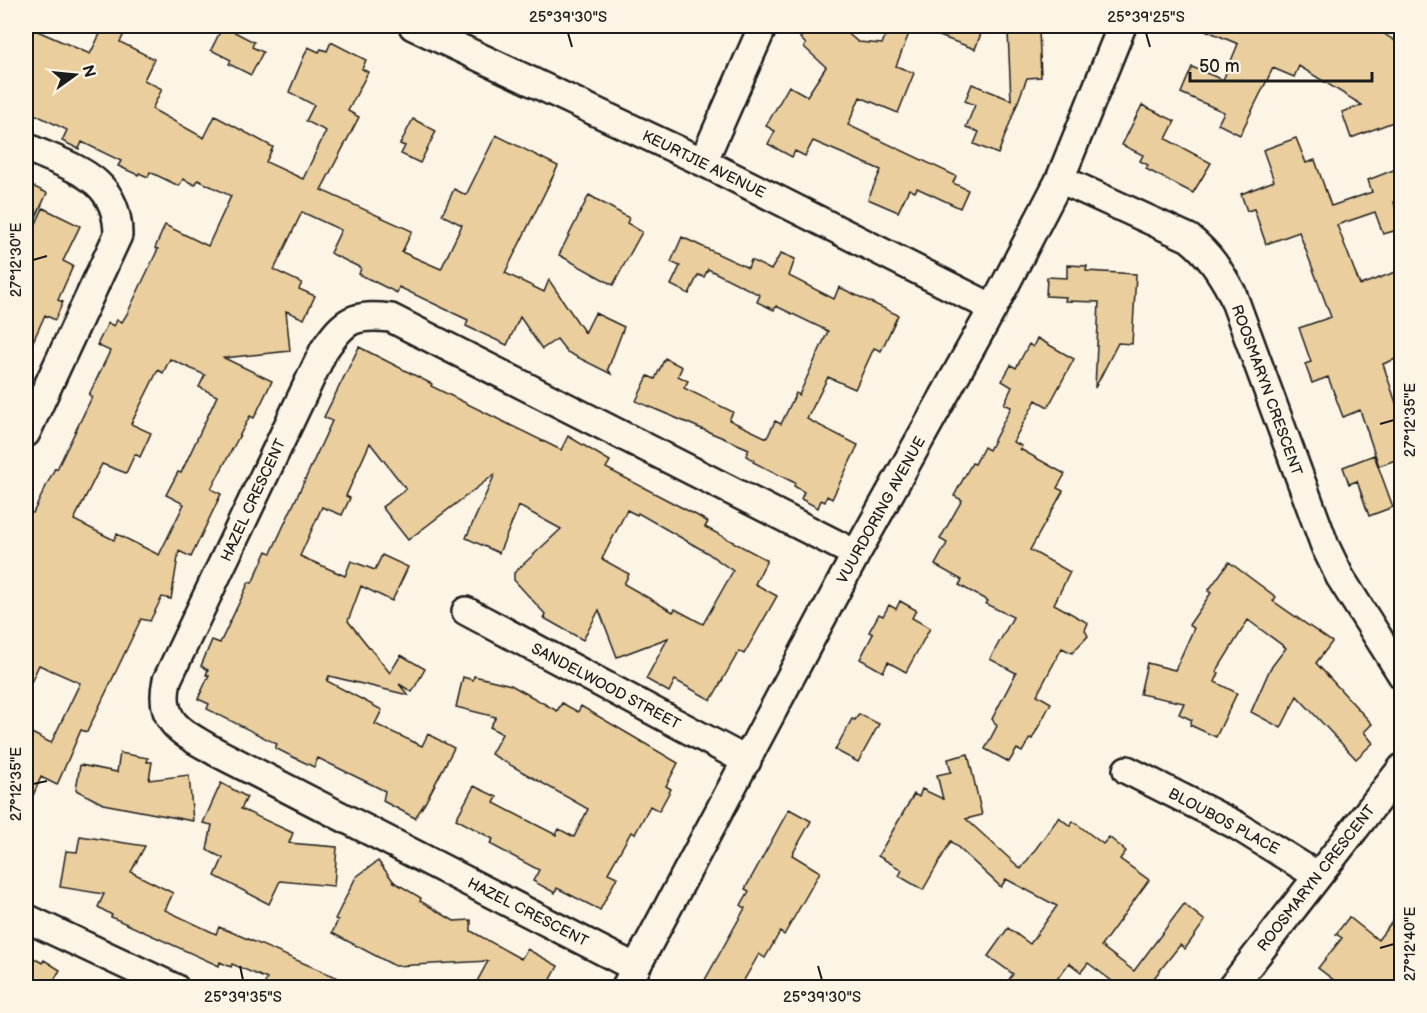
<svg xmlns="http://www.w3.org/2000/svg" width="1427" height="1013" font-family="'Balsamiq Sans',sans-serif">
	<style>
		.building { fill: #eace9e; stroke: #1c1c1c; stroke-width: 1.5; fill-rule: evenodd }
		.lines { fill: none; stroke-linecap: round; stroke-linejoin: round }
		.minor-casing { stroke: #1c1c1c; stroke-width: 32 }
		.minor { stroke: #fcf5e5; stroke-width: 27 }
		.ticks { fill: none; stroke: #1c1c1c; stroke-width: 2 }
		.labels { text-anchor: middle; stroke-width: 4.5; stroke-linejoin: round; paint-order: stroke }
		.street-label { font-size: 15px; fill: #1c1c1c; stroke: #fcf5e5 }
		.neatline { fill: none; stroke: #1c1c1c; stroke-width: 2 }
		.ticks-label { font-size: 15px; text-anchor: middle; fill: #1c1c1c }
	</style>
	<rect width="100%" height="100%" fill="#fcf5e5"/>
	<filter id="ink" filterUnits="userSpaceOnUse"><feTurbulence type="fractalNoise" baseFrequency=".0167" numOctaves="2"/><feDisplacementMap in="SourceGraphic" scale="12" xChannelSelector="R" yChannelSelector="G"/><feConvolveMatrix kernelMatrix="1 2 1 2 8 2 1 2 1" color-interpolation-filters="sRGB"/></filter>
	<g filter="url(#ink)">
		<path class="building" d="M26,26L90,54L104,26H128L120,42L154,59L144,80L162,89L152,109L204,138L215,116L273,147L266,162L303,179L326,131L306,121L314,105L289,92L308,47L319,52L321,49L327,51L331,42L366,60L362,69L368,72L348,111L359,117L321,190L412,231L402,252L441,269L462,225L442,215L454,189L466,195L496,135L558,166L505,273L544,292L549,280L585,333L595,313L624,327L608,369L611,374L567,352L557,339L542,349L520,317L507,345L466,326L468,320L399,287L397,293L359,274L361,268L330,253L341,230L302,212L274,270L302,283L299,289L315,296L304,319L286,311L290,351L224,358L272,381L254,418L250,416L211,489L221,494L191,557L179,551L171,599L162,597L150,621L141,619L87,732L81,730L57,785L41,777L26,812V730L51,743L80,683L39,665L26,693V512L33,513L55,468L57,469L92,397L89,395L110,351L97,345L108,323L114,326L117,320L122,322L127,314L158,249L155,248L165,225L208,246L231,196L198,180L195,185L183,179L179,186L150,172L148,177L139,173L138,175L118,166L121,161L82,142L79,149L62,141L67,130L26,110ZM170,359L205,375L199,387L217,396L181,473L178,472L166,495L184,504L159,555L117,534L114,540L74,520L102,464L126,473L135,454L140,457L151,433L131,424L158,370L163,373Z
			M223,26L254,42L252,47L263,52L251,75L229,64L231,60L211,50Z
			M811,26H839L858,42L882,44L889,26H912L896,66L914,73L898,113L860,97L848,125L956,176L953,183L968,190L960,208L917,188L915,192L909,189L898,212L868,199L881,170L813,141L805,156L795,151L792,157L768,144L775,131L766,126L789,86L807,96L826,67L804,47L806,44L800,38Z
			M917,26H984L975,49L917,28Z
			M1196,26H1388L1383,33L1401,45V119L1351,138L1342,112L1362,105L1299,66L1294,77L1273,68L1240,135L1218,124L1224,112L1181,93L1192,67L1223,80L1238,44Z
			M1039,30L1041,77L1027,78L998,154L974,144L979,132L966,127L975,105L965,101L972,84L1011,100L1008,32Z
			M1142,105L1175,121L1166,139L1211,163L1193,193L1146,169L1148,165L1140,161L1143,155L1122,145Z
			M413,119L436,131L420,163L401,154L405,146L400,144Z
			M1296,138L1306,163L1315,160L1331,206L1372,192L1368,180L1401,167V200L1394,202L1401,229L1383,234L1375,212L1337,225L1360,285L1401,270V357L1383,364L1401,418V458L1379,466L1360,410L1343,417L1328,377L1312,383L1305,364L1311,362L1299,328L1331,317L1299,232L1266,244L1254,209L1247,211L1241,194L1274,181L1263,150Z
			M26,183L47,193L26,239Z
			M589,195L629,218L627,223L642,232L613,285L559,255Z
			M43,208L80,226L63,261L73,266L58,300L63,302L55,320L45,315L26,357V246Z
			M682,237L748,268L751,260L771,270L781,253L795,259L789,276L834,299L839,287L898,315L881,351L874,348L855,389L828,377L807,419L858,445L832,499L827,496L825,502L821,500L818,508L801,499L804,492L794,486L795,483L753,462L754,460L746,456L749,449L636,401L648,376L655,379L665,358L682,367L678,376L688,381L684,388L733,412L729,420L767,438L775,421L781,424L796,393L799,395L828,331L776,306L774,310L757,302L760,295L708,269L704,277L698,275L689,294L671,285L680,266L671,262Z
			M1067,265L1087,266L1086,271L1136,274L1132,344L1118,343L1095,388L1099,302L1065,301L1066,297L1046,296L1047,277L1067,278Z
			M1037,338L1074,359L1048,407L1036,400L1013,442L1022,446L1020,449L1065,474L1057,488L1063,491L1030,550L1070,572L1054,604L1088,623L1085,630L1088,636L1072,653L1062,648L1037,695L1051,703L1032,739L1030,738L1022,752L1017,749L1009,762L985,749L997,726L992,719L1016,673L990,659L1013,617L986,604L988,601L959,585L962,580L935,565L947,543L940,539L962,500L954,496L972,463L975,464L984,447L989,450L1011,407L1004,404L1012,387L1002,381L1011,365L1016,368L1029,344L1033,347Z
			M359,347L432,384L431,386L561,450L568,436L610,461L606,468L698,516L708,522L705,527L767,560L755,584L777,596L744,654L739,651L711,700L675,680L669,692L646,679L668,638L617,657L599,610L583,640L544,618L546,615L514,580V573L561,529L519,506L499,553L466,538L495,474L408,540L382,507L406,489L370,443L346,496L350,498L342,515L322,507L300,556L345,576L351,561L375,570L382,555L408,567L392,601L361,586L348,621L390,673L401,655L425,669L412,692L399,684L408,695L329,676L327,681L382,710L375,724L422,746L428,734L454,748L425,803L415,818L383,801L385,791L318,758L314,767L293,757L275,748L277,744L207,709L209,704L198,699L209,675H206L208,670L201,666L212,640L220,643L249,582L252,583L267,551L271,553L332,421L324,417ZM627,510L637,515L638,513L706,552L733,571L703,624L675,609L673,612L624,584L629,574L602,559Z
			M1374,455L1393,507L1369,516L1357,481L1349,484L1343,467Z
			M1229,562L1276,597L1273,601L1332,642L1316,663L1372,724L1364,732L1373,743L1356,759L1297,696L1281,728L1251,712L1270,669L1286,648L1248,620L1216,672L1219,673L1215,682L1237,693L1216,737L1190,725L1192,720L1179,714L1184,703L1140,694L1147,663L1175,670L1194,628L1189,625L1211,593L1208,591Z
			M900,601L916,610L912,618L930,628L906,672L888,662L883,672L860,659L873,634L869,632L879,614L883,616L889,605L896,609Z
			M474,676L511,685L557,711L562,703L578,712L581,706L678,763L666,786L671,789L659,811L650,806L635,834L631,832L608,873L617,877L600,910L557,888L555,893L533,881L539,870L490,844L493,839L456,819L474,786L497,797L494,803L556,835L559,829L574,837L588,809L491,754L502,734L490,727L496,717L456,707L463,677L473,680Z
			M859,714L879,724L858,762L835,750L852,719L855,720Z
			M120,753L148,758L147,762H152L149,780L189,775L193,821L103,804L76,790L80,765L117,772Z
			M968,754L982,815L966,819L1021,869L1059,817L1070,826L1073,821L1103,844L1109,837L1126,851L1120,859L1149,880L1101,946L1134,971L1184,904L1205,921L1185,949L1180,945L1150,983L1156,987H1120L1088,963L1081,972L1069,963L1051,987H1004L1013,974L988,956L1008,928L1030,944L1057,906L1006,879L1001,887L951,841L923,890L899,876L902,870L878,856L914,794L919,797L922,789L943,799L937,775L951,772L948,759Z
			M221,783L247,797L241,809L293,833L289,843L337,847L334,886L280,881L269,904L215,876L223,858L207,850L212,825L203,823Z
			M789,809L811,821L792,855L820,872L784,935L780,932L765,958L759,954L740,987H701L745,908L741,905L749,891L745,889Z
			M80,836L145,846L131,872L173,893L165,910L216,934L219,927L229,931L359,987H263L267,979L232,964L231,967L220,962L219,966L111,917L112,915L98,907L104,894L60,887L66,851L77,852Z
			M378,861L394,882L421,898L420,901L454,921L471,920V931L521,959L527,949L558,966L547,987H474L488,961L395,966L332,933L338,920L335,919L356,877Z
			M1401,910V987H1343L1318,968L1342,938L1336,934L1349,917L1378,940Z
			M32,957L42,963L44,960L60,970L50,987H26V970Z"/>
		<g class="lines">
			<defs>
				<path id="minor" d="M413,26L703,162L993,308
					M26,147C71,168 118,176 118,235L26,433
					M703,162L763,26
					M1060,179L1189,238C1209,254 1220,271 1232,293L1325,546L1340,577L1402,675
					M466,611L747,761
					M1127,770L1236,825L1318,876
					M26,918L175,988
					M636,968L216,752C184,733 157,724 167,680L324,350C345,319 354,314 391,318L856,554
					M625,988L856,554L993,308L1060,179L1122,26
					M1231,988L1402,768"/>
			</defs>
			<use href="#minor" class="minor-casing"/>
			<use href="#minor" class="minor"/>
		</g>
	</g>
	<path class="ticks" d="M568,33L572,47M1146,33L1150,47M33,260L47,256M1380,424L1394,420M33,784L47,781M1380,948L1394,944M240,966L243,980M818,966L822,980"/>
	<g class="labels">
		<g class="street-label">
			<text transform="translate(704 164) rotate(26)" y="5">KEURTJIE AVENUE</text>
			<text transform="translate(1267 390) rotate(70)" y="5">ROOSMARYN CRESCENT</text>
			<text transform="translate(253 500) rotate(-65)" y="5">HAZEL CRESCENT</text>
			<text transform="translate(881 510) rotate(-61)" y="5">VUURDORING AVENUE</text>
			<text transform="translate(606 686) rotate(28)" y="5">SANDELWOOD STREET</text>
			<text transform="translate(1224 821) rotate(28)" y="5">BLOUBOS PLACE</text>
			<text transform="translate(1316 878) rotate(-52)" y="5">ROOSMARYN CRESCENT</text>
			<text transform="translate(528 912) rotate(27)" y="5">HAZEL CRESCENT</text>
		</g>
	</g>
	<rect width="1427" height="1013" fill="none" stroke="#fcf5e5" stroke-width="66"/>
	<g transform="translate(75 75) rotate(75)" stroke="#fcf5e5" stroke-width="4.5" paint-order="stroke">
	<path d="M0-4.5L10 22L0 15L-10 22Z" fill="#1c1c1c"/>
	<text y="-9" font-size="16" font-weight="bold" text-anchor="middle" fill="#1c1c1c">N</text>
	</g>
	<path d="M1190 72v9h182v-9" fill="none" stroke="#1c1c1c" stroke-width="3"/>
	<text x="1199" y="72" font-size="18" fill="#1c1c1c" stroke="#fcf5e5" stroke-width="4.5" paint-order="stroke">50 m</text>
	<rect x="33" y="33" width="1361" height="947" class="neatline"/>
	<g class="ticks-label">
		<text x="568" y="22">25°39'30"S</text>
		<text x="1146" y="22">25°39'25"S</text>
		<text transform="translate(16 260) rotate(-90)" y="5">27°12'30"E</text>
		<text transform="translate(1410 420) rotate(-90)" y="5">27°12'35"E</text>
		<text transform="translate(16 784) rotate(-90)" y="5">27°12'35"E</text>
		<text transform="translate(1410 944) rotate(-90)" y="5">27°12'40"E</text>
		<text x="243" y="1002">25°39'35"S</text>
		<text x="822" y="1002">25°39'30"S</text>
	</g>
</svg>
